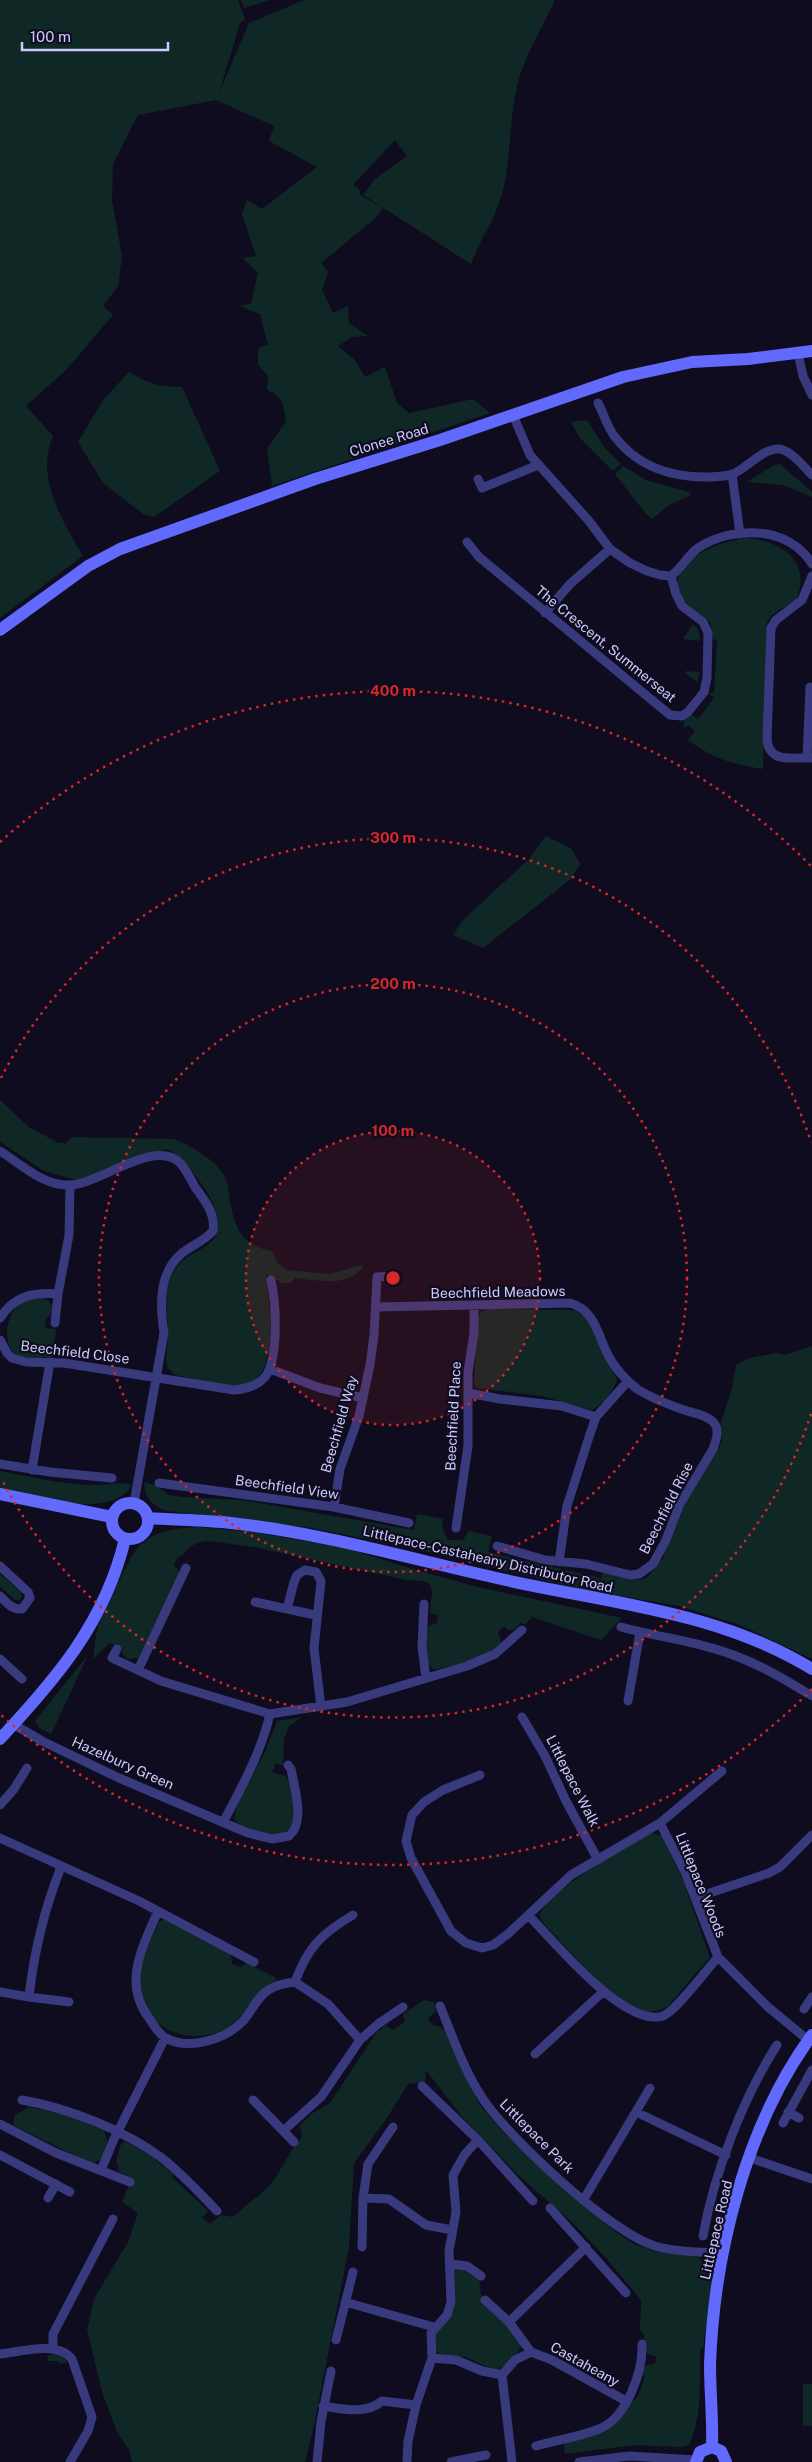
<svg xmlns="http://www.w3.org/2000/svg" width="812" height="2462" font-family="'Public Sans',sans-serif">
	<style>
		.green { fill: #0f2826 }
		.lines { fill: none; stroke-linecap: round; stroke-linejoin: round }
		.street { stroke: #383a7d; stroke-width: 9 }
		.secondary { stroke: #6269fd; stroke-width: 12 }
		.ring { fill: none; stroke: #d62828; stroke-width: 2.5; stroke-dasharray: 2.5 5 }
		.labels { text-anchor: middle; stroke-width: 4.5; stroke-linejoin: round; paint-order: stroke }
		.street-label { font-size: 14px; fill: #cdcafe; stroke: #0e0c1e }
		.centre { fill: #d62828; stroke: #0e0c1e; stroke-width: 2.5 }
		.ring-label { font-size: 15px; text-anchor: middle; font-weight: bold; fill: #d62828; stroke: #0e0c1e; stroke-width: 4.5; stroke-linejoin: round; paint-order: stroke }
	</style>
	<rect width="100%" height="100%" fill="#0e0c1e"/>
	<path class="green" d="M0,0H238L245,19L240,23L219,93L249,23L304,0H555C542,29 522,60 516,91C509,126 511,163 501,197C495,219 479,241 471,264L363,195L375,179L407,156L395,140L353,185L359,189L360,195L383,208L378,216L321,263L328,272L322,290L333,313L348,306L349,323L368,336L352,337L338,346L355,360L365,377L385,367L397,403L409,413L473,399L490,413L272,486L267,449L286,421C284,406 283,396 267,390L268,376L258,365V348L268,345L260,314L240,306L251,303L258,273L243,258L256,256L242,214L247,200L262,209L317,167L269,141L274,126L216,100L138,115L113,164L112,200L122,256L118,286L103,306L113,315L66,370L26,406L53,436C35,477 62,521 83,556L0,618Z
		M241,0H270L244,8Z
		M129,372C146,383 161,387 182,387L220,471L154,517L143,514L103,483L78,442L103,400Z
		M587,420L605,448L621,464L613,471L580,438L571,422Z
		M780,464L812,492V497L783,485L747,482L774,465Z
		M623,466L648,481L689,492L691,495L669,505L652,519L646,514L615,474Z
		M748,538C779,541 812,559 797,598C788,607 772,611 767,623L763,769C731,764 714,759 688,740L695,731L688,725L684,728V720L692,715L698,719L714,698L708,693H714L717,640L713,639L710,622C701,612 688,609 681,596C663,560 723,540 748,538Z
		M693,624L699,630L700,641L683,639Z
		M686,671L700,672L697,682L685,673Z
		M546,836L572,849L580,864L571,879L483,948L453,935L463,920L530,858Z
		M0,1100L30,1128L59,1143H66L72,1137L174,1139C190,1145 217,1161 225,1177C228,1183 228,1190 229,1196C234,1225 240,1246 272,1251L278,1263L287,1270L330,1274L362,1265L363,1267C347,1288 318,1280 295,1278L291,1283H282L266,1274C268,1301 283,1379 241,1386C224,1388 193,1378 175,1375C161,1365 168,1352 168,1337C169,1317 162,1296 171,1277C182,1253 198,1255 213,1240C235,1218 187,1160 168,1149L138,1156L94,1175L76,1180L44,1171L0,1142Z
		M43,1298C54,1302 55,1311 46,1319L45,1328L56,1329L53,1357C42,1357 27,1360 17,1355C0,1344 6,1307 27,1299C32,1298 38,1298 43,1298Z
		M489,1309L575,1310C593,1317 596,1342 604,1357C608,1364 612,1371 617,1378C617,1388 600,1408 591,1410L542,1396L477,1388L474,1384L478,1317L481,1312Z
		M812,1346V1659L740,1625L679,1606L581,1589L412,1548L311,1528L167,1511C152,1506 145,1498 144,1482L155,1485L169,1495L183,1497L242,1500L414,1530L417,1514L443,1519L442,1528L448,1540H463L469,1531L492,1536L488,1552L601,1578L603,1572L640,1580L648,1577L663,1558L686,1502L722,1442L721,1422L731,1392L736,1365L749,1358L777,1353L785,1355Z
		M0,1471C32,1477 65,1485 97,1485C110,1485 119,1481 132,1485C110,1522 34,1495 0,1488Z
		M198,1527L251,1532L343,1547L409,1568L478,1587L622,1618L601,1640L532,1617L525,1625L521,1623L514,1630H508L504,1626L498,1632L501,1642C493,1656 450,1667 434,1670C424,1664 423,1636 429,1626L437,1623L438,1615L430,1613L432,1591L430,1584L424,1581L407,1580L254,1547L208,1541L196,1543L188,1549L183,1555L177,1558L174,1566L178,1569L179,1575L138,1658L127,1659L122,1653V1648L110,1643L93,1659C95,1648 95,1634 99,1624C103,1613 110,1603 114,1593C135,1545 143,1529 198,1527Z
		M0,1574L21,1592L22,1597L20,1600H15L0,1587Z
		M88,1655L51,1734L39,1728L35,1721L38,1717Z
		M302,1717L289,1726L284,1739L283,1766L276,1763L272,1772L286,1776L289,1781C291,1794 298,1816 290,1828C282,1842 239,1830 234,1818L237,1805L265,1752L277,1721Z
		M652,1833L662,1836L683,1880L710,1957L668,2006C659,2012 649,2013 639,2010C611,2001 566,1946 544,1924L539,1916C546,1893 628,1844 652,1833Z
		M162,1920H168L228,1952L231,1955L232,1964L240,1967L246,1963L275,1977L277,1980C252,1990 246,2021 221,2031C185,2045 146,2029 140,1988C137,1966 151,1941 159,1922Z
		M424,2000L434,2002L436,2012L428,2018L432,2025L439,2026L447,2032L478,2102L485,2111L506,2135L570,2193L613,2230L634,2244L657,2252L698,2257L706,2266V2274L713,2276L703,2348L700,2349C699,2380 703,2416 689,2445L681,2447L634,2445L565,2454L564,2442L598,2433L638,2396L645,2377L642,2374L645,2365L655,2364L656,2357L646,2353L644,2335L640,2330L641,2300L606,2258L574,2224L518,2175L459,2113L426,2070L425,2082L408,2084L385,2121L354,2163L349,2247L315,2421L305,2462H132L129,2450L117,2432L102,2392L87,2330L94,2299L128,2242L138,2213L122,2202L132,2178L118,2171L119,2167L116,2163L120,2146L125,2141L150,2155L173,2174L172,2177L208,2211L202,2218L210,2224L221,2215L233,2217C244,2206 258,2197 269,2186C282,2171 288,2152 302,2137L300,2125L311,2114L330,2103L376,2033L386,2025L393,2030L405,2022L403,2014Z
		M29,2107L67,2115L104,2131L108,2141L101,2159L95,2163L88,2162L13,2125L15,2115Z
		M458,2266L479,2280L482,2299L504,2320L522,2345C518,2355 505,2367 495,2371L466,2357L440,2354L436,2350L435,2331C462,2312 455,2298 454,2270Z
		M59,2354L68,2362L61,2364L58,2361H48L47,2355Z
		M803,2384H812V2426H803Z"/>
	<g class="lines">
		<path class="street" d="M798,353L803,376L812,395
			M598,403C604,414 607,427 615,437C638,467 673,478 710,477C717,476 726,477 733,474C747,468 763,448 779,449C791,450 804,467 812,475
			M513,415L530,455L589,521L610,549L630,563L647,571L660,575L671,576
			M732,474L740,534
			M478,479L482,488L538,465
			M467,542L479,557L670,715L682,716L688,712L704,692L707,678L708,633L703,622L682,606L676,594L671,576
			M671,576C682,568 687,556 698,548C733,525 789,526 812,564
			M812,576L802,600L776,620L771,628L767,739C769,764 792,757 812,758
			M545,613L570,584L610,549
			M807,758L810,687
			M0,1151C21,1164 44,1187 71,1185C102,1183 156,1137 181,1164C187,1171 191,1180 195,1187C205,1201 216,1214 213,1231C204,1241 191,1246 181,1254C158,1274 160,1307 164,1333L134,1503
			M376,1307L570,1303C596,1310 598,1337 609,1357C616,1370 626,1380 637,1389C653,1399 669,1405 687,1411C694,1413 706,1415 712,1421C721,1428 716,1441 713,1449L680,1504L665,1542L653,1564L639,1574L630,1575L586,1564L545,1560L497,1546
			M0,1318C14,1296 33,1292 58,1294
			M55,1323L58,1294L69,1235L70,1185
			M0,1340L7,1353L12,1358L26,1362L64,1363L234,1390C247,1389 264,1384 269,1370C278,1348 276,1303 271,1280
			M270,1369L320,1388L363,1398
			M468,1393L500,1399L562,1406L596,1417
			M0,1464L50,1472L112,1478
			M32,1470L50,1362
			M159,1483L334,1507L409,1523
			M334,1507L340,1469L359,1416L370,1365L374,1335L377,1277L395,1276
			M456,1528L468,1446V1372L474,1333V1305
			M559,1562L567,1506L590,1434L596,1417L628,1381
			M0,1566L28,1592L30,1598L22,1609C12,1610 6,1602 0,1596
			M255,1602L315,1615
			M424,1604L422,1646L426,1678
			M287,1609L294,1582L297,1575L305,1570L316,1572L321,1581L314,1648L321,1707
			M621,1627C661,1638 703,1642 741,1658C766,1668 789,1682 812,1696
			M117,1649L112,1658L161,1681L270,1714L347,1702L467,1666L495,1654L522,1630
			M0,1659L22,1679
			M138,1670L186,1568
			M628,1701L640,1632
			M522,1717L545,1756L566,1801L597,1858
			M13,1724L42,1741L119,1778L248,1833L272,1839L289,1836C306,1822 294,1787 291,1769L288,1765
			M480,1775L443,1790L424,1802L412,1815L406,1841L411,1858L451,1931L466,1943L482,1948L493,1945L508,1934L571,1875L660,1823L722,1771
			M0,1805L14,1789L27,1768
			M224,1821C242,1786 261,1753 270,1714
			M660,1823L685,1872L718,1957L768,2007L808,2040
			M0,1838L139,1901L254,1962
			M695,1898L769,1873L780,1867L812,1835
			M158,1911C143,1946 122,1983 149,2018C153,2024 159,2035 166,2038C189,2051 226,2039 243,2021C252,2011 258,1995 270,1989C277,1984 287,1983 295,1982L328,2004L360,2040
			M529,1916C555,1942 624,2028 663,2016C676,2011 707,1969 718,1957
			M295,1982C308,1947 321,1934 353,1915
			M0,1992L29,1997C34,1952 44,1910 61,1867
			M29,1997L69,2002
			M440,2006C453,2037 464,2071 483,2099C509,2138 611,2233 655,2246C677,2253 701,2251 723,2254
			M804,2009L812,1997
			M535,2054L604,1991
			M422,2086L478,2140L533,2201
			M22,2100C68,2108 124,2130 162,2158C182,2174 200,2193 217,2211
			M253,2100L294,2142
			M636,2112L726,2155
			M788,2112L799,2118
			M783,2123L812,2070
			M0,2124L56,2153L130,2182
			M283,2131L321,2097L360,2040L378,2024L403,2007
			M0,2155L70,2192
			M750,2158L812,2179
			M101,2170L114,2139L165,2038
			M48,2198L56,2184
			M363,2198L389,2199L426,2225L452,2230
			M584,2199L650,2088
			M550,2208L626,2293
			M703,2236C714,2173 743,2098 777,2045
			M362,2247L363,2198L368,2164L393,2127
			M586,2247L509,2322L531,2352L552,2360L626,2401
			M451,2264L467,2266L481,2276
			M485,2300L509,2322
			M345,2302L434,2327
			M336,2340L353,2272
			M53,2349V2334L113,2219
			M0,2354C21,2352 57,2340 72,2359L92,2417L88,2431L70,2462
			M432,2358L456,2360L482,2371L502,2375L512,2462
			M502,2375L515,2360L531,2352
			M323,2406C342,2409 366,2415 382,2401L416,2405
			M536,2446C556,2440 579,2437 599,2429C627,2418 643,2371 642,2344
			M317,2462L321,2422L331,2371
			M407,2462L408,2441L416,2405L432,2358L431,2333L447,2315L451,2302L449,2251L456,2212L453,2175L465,2154L478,2140
			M451,2462L486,2455
			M579,2462L629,2456L696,2460"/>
		<path class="secondary" d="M0,630L88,566L120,549L315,479L440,440L623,377L692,362L748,359L812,351
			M0,1494L112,1517
			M112 1521a18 18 0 1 1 36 0a18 18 0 1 1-36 0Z
			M148,1518C175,1520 203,1520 231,1523C323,1533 411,1559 501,1579C607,1603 718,1611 812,1669
			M0,1739C57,1678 105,1622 125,1539
			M712,2447C713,2419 710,2392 710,2364C714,2253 746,2125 812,2035
			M696,2462L700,2452L712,2447L721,2451L726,2462"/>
	</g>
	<circle cx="393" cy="1278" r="147" fill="#d62828" fill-opacity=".12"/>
	<g class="ring">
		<circle cx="393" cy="1278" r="147"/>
		<circle cx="393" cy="1278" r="294"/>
		<path d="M811 1414A440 440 0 0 1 1 1478M1 1078A440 440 0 0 1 811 1142"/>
		<path d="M812 1689A587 587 0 0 1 0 1714M0 842A587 587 0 0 1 812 867"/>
	</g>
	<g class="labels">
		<g class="street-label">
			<text transform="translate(389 440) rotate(-17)" y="5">Clonee Road</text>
			<text transform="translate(606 644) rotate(39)" y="5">The Crescent, Summerseat</text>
			<text transform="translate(498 1292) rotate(-1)" y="5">Beechfield Meadows</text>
			<text transform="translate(75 1352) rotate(7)" y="5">Beechfield Close</text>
			<text transform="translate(453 1416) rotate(-87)" y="5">Beechfield Place</text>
			<text transform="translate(339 1424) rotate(-74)" y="5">Beechfield Way</text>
			<text transform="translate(287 1487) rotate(8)" y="5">Beechfield View</text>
			<text transform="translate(666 1508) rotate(-63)" y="5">Beechfield Rise</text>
			<text transform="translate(488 1559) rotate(13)" y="5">Littlepace-Castaheany Distributor Road</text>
			<text transform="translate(123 1763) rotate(24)" y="5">Hazelbury Green</text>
			<text transform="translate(573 1781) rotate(63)" y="5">Littlepace Walk</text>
			<text transform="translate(701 1885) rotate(68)" y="5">Littlepace Woods</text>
			<text transform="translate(537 2136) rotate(45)" y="5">Littlepace Park</text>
			<text transform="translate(716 2230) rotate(-77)" y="5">Littlepace Road</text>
			<text transform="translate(585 2364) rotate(29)" y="5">Castaheany</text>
		</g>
	</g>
	<circle cx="393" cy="1278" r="8" class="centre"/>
	<g class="ring-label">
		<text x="393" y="696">400 m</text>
		<text x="393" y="843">300 m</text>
		<text x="393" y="989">200 m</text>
		<text x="393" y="1136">100 m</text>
	</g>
	<path d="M22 42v8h146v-8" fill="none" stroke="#cdcafe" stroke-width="2.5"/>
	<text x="30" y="42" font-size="15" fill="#cdcafe" stroke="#0e0c1e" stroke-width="4" paint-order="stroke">100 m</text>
</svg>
